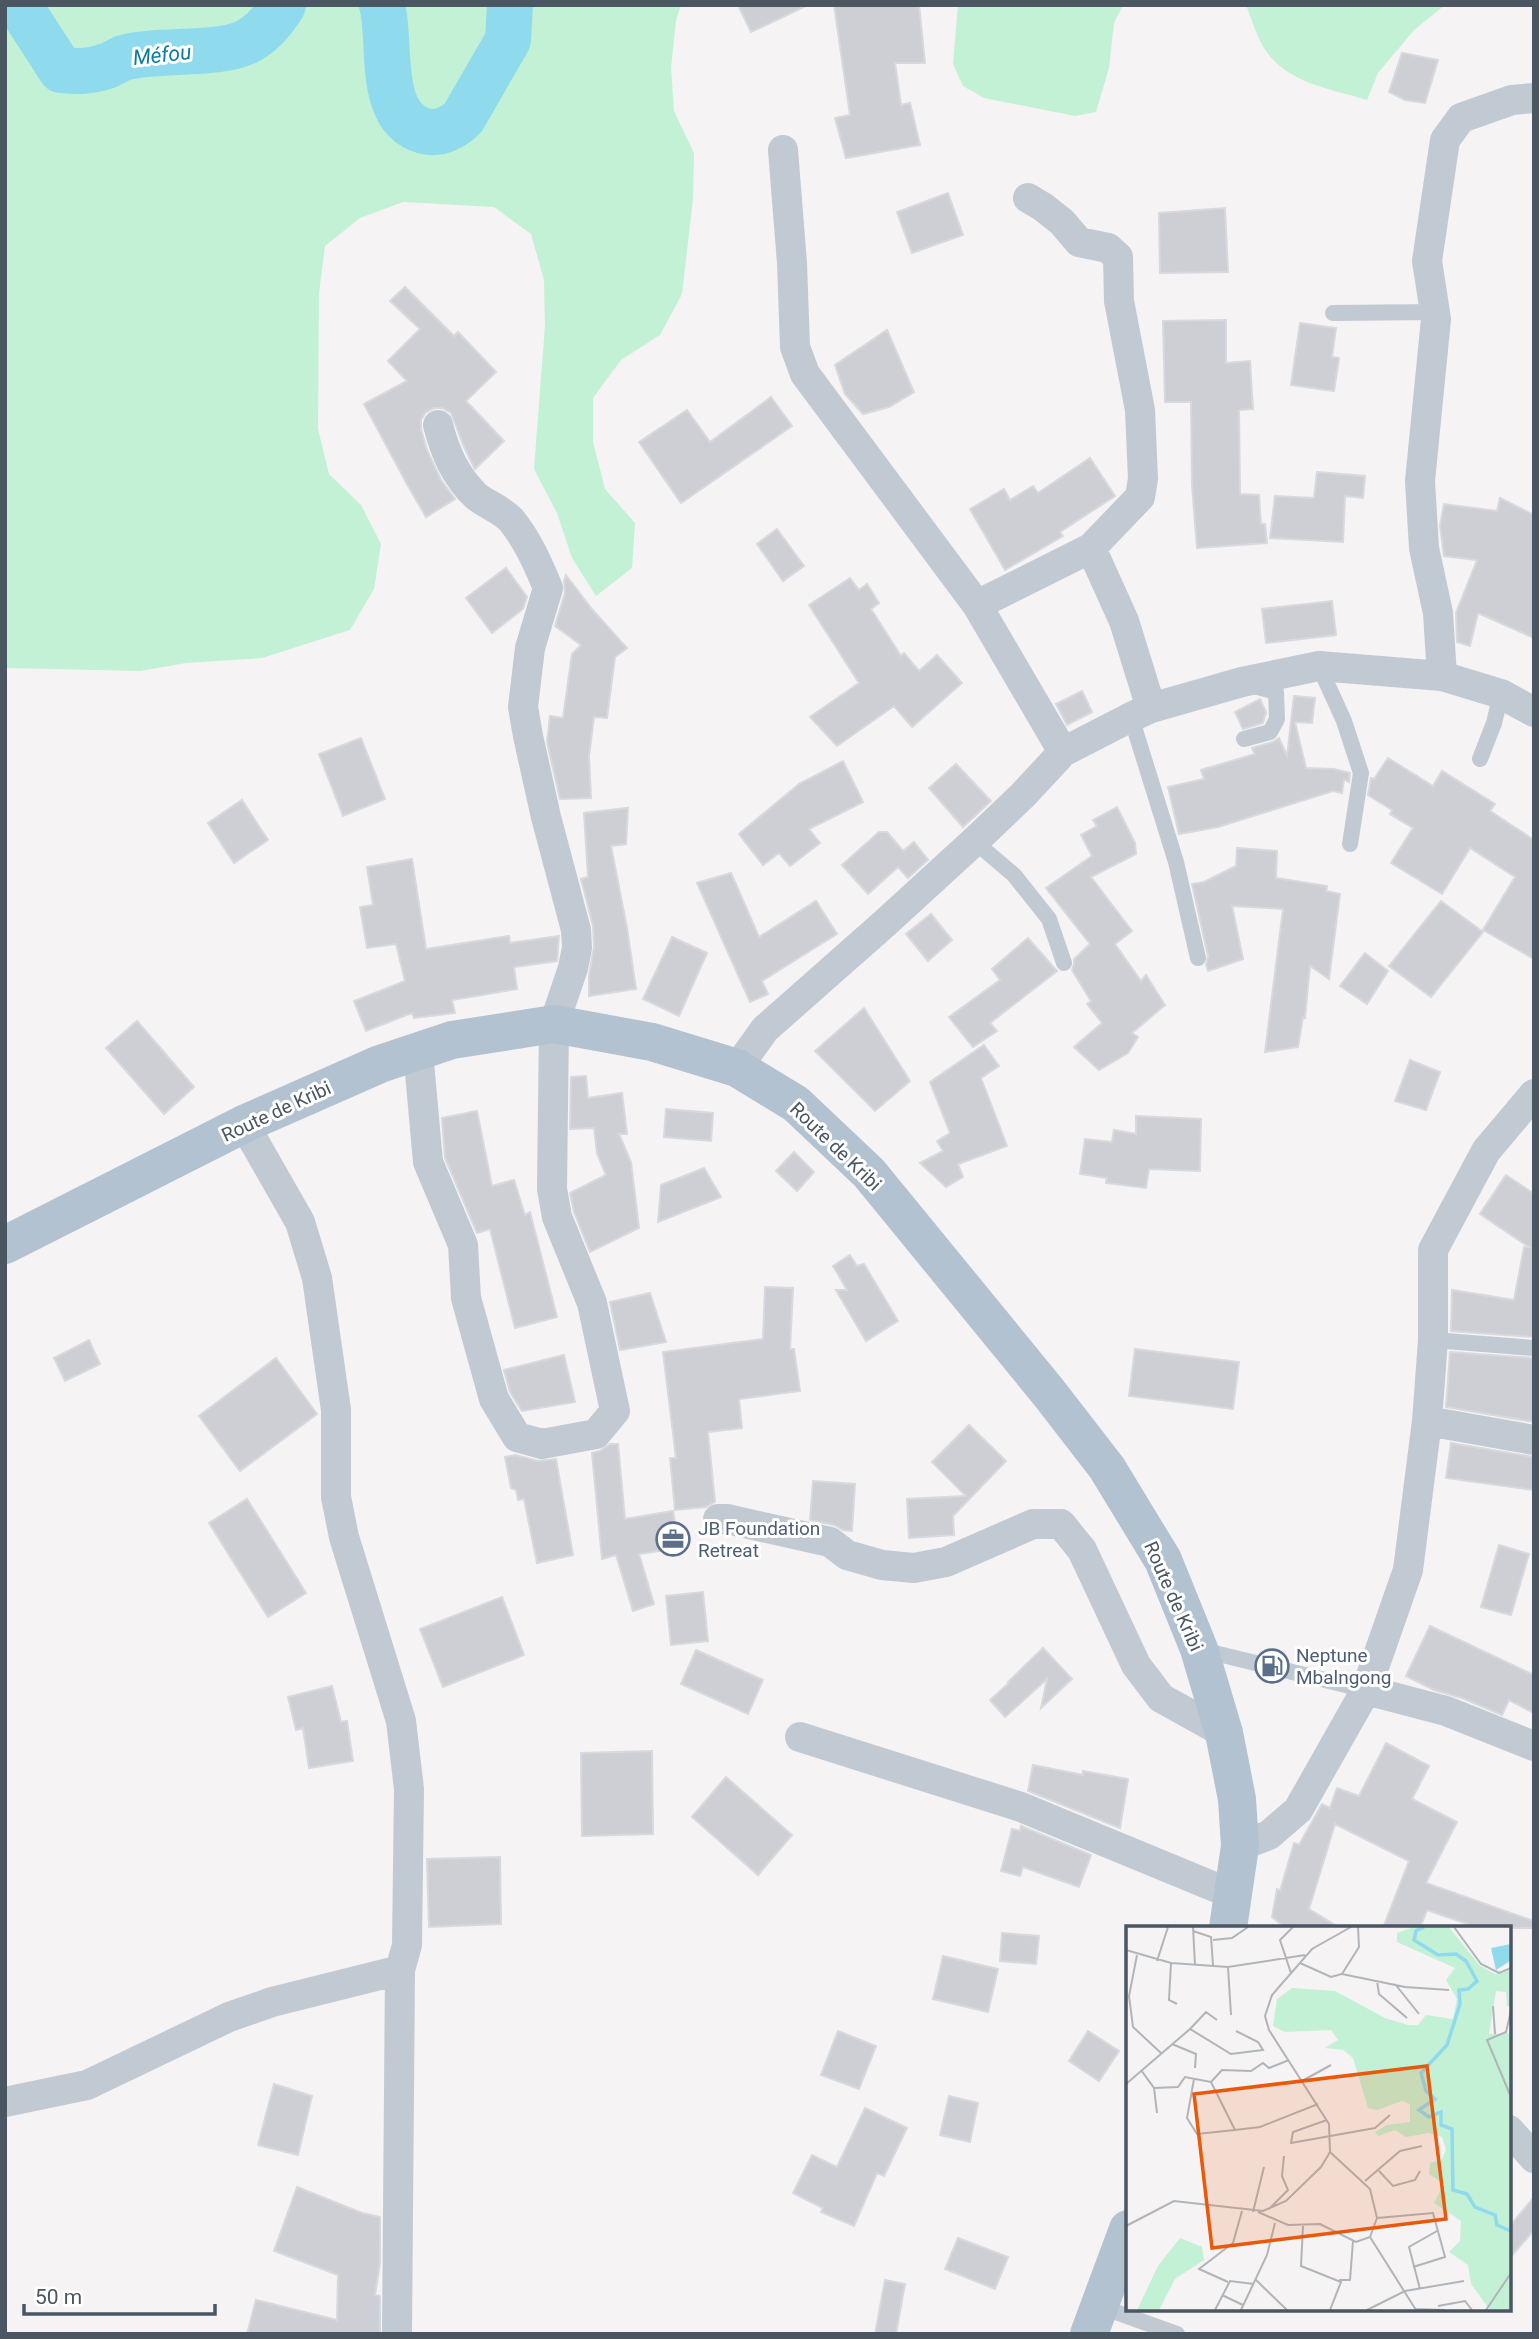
<svg xmlns="http://www.w3.org/2000/svg" width="1539" height="2339" font-family="Roboto,sans-serif">
	<style>
		.green { fill: #c3f1d5 }
		.lines { fill: none; stroke-linecap: round; stroke-linejoin: round }
		.river { stroke: #90daee; stroke-width: 46 }
		.building { fill: #cdcfd5; stroke: #d7d9de; stroke-width: 2 }
		.lane { stroke: #c1cad2; stroke-width: 16 }
		.street { stroke: #c1cad2; stroke-width: 30 }
		.primary { stroke: #b3c2d1; stroke-width: 38 }
		.labels { text-anchor: middle; stroke-width: 6; stroke-linejoin: round; paint-order: stroke }
		.street-label { font-size: 19px; fill: #4a5661; stroke: #fff }
		.service-label { font-size: 19px; fill: #4e5e75; stroke: #fff; text-anchor: start }
		.water-label { font-size: 21px; font-style: italic; fill: #0c7c9b; stroke: #fff }
		.inset-river { fill: none; stroke: #90daee; stroke-width: 3.5 }
		.inset-road { fill: none; stroke: #b1b4b9; stroke-width: 2 }
		.view { fill: #e8590c; fill-opacity: 0.15; stroke: #e8590c; stroke-width: 3.5 }
		.inset-edge { fill: none; stroke: #4a5661; stroke-width: 3.5 }
	</style>
	<rect width="100%" height="100%" fill="#f5f3f3"/>
	<path class="green" d="M5,5H681L676,20L671,68L674,111L694,153L693,199L682,294L660,335L621,360L593,398V442L605,489L635,523L632,568L596,596L572,558L557,513L534,469L545,326L544,280L531,234L494,207L403,202L360,218L325,246L319,293L318,429L329,474L361,505L381,544L374,589L350,630L262,658L186,663L140,671L5,668Z
		M958,5H1123L1114,23L1109,68L1096,112L1075,116L984,98L963,86L953,64Z
		M1246,5H1445L1414,30L1378,73L1367,100C1332,89 1289,84 1266,51C1257,38 1252,20 1246,5Z"/>
	<g class="lines">
		<path class="river" d="M19,5L61,70C76,72 95,71 109,65C114,63 118,60 123,58C159,48 221,57 250,40C265,31 274,19 283,5
			M382,5C392,42 376,118 424,131C439,135 452,128 463,118L508,40L510,5"/>
	</g>
	<path class="building" d="M738,5H808L751,32Z
		M834,5H919L925,63H895L901,105L910,103L920,145L846,158L835,118L850,115Z
		M1402,53L1438,60L1425,103L1405,100L1389,92Z
		M948,193L963,235L912,253L897,212Z
		M1225,208L1228,272L1160,273L1159,213Z
		M405,287L454,336L458,332L496,372L466,401L504,441L475,469L464,447L451,413L442,408H434L426,412L421,420V429L427,450L441,480L455,499L426,517L408,486L364,404L407,381L388,361L420,329L390,301Z
		M1226,320V363L1250,361L1253,409L1239,410L1240,494L1259,495L1261,524H1265L1267,543L1197,548L1192,485L1191,402H1165L1163,321Z
		M1300,323L1336,328L1332,357L1339,358L1334,391L1291,385Z
		M887,330L914,392L889,407L863,414L845,394L835,365Z
		M771,397L792,426L681,503L639,442L687,410L710,442Z
		M1090,458L1115,496L1060,532L1063,536L1005,570L970,509L1004,489L1010,500L1033,486L1038,493Z
		M1317,472L1365,476L1363,498L1345,496L1343,542L1270,538L1275,496L1314,498Z
		M1500,498L1534,515V638L1478,613L1470,646L1457,642L1456,613L1477,560L1444,556L1440,526L1444,504L1497,511Z
		M777,529L804,566L783,581L757,544Z
		M506,568L527,597L523,609L492,633L466,598Z
		M566,575L591,608L627,648L615,657L607,718L594,717L589,756L591,798L560,799L547,742L550,716L563,718L572,654L581,645L555,626L565,593L564,581Z
		M850,578L859,590L867,584L879,603L871,609L901,656L904,653L919,671L937,655L962,683L912,727L894,706L837,746L810,717L859,683L809,605Z
		M1332,601L1336,635L1266,643L1262,609Z
		M1082,691L1092,712L1067,725L1056,704Z
		M1294,696L1315,698L1312,723L1295,722L1306,768L1334,769L1350,773L1349,782L1344,779L1342,793L1333,791L1218,827L1179,834L1168,787L1204,779L1201,770L1255,754L1252,748L1273,742L1279,738L1287,756Z
		M1260,699L1266,712L1263,723L1243,729L1235,712Z
		M361,738L385,799L343,816L319,754Z
		M1388,758L1433,786L1442,771L1495,804L1490,811L1534,840V959L1483,930L1515,877L1470,848L1442,894L1391,863L1413,828L1390,814L1392,810L1368,795L1371,778L1374,779Z
		M843,761L863,802L809,829L820,843L790,866L779,853L763,865L739,834L799,784Z
		M956,764L991,801L963,827L929,788Z
		M242,800L268,840L234,863L208,823Z
		M1117,807L1135,843L1136,854L1091,877L1132,931L1115,944L1141,981L1146,975L1165,1005L1132,1033L1138,1037L1128,1053L1099,1070L1074,1047L1102,1023L1087,1004L1091,1001L1072,970L1074,964V959L1090,944L1046,888L1092,856L1081,835L1097,826L1093,820Z
		M628,808L626,844L611,846L627,928L636,989L589,996V975L594,947L593,926L581,879L588,877L584,813Z
		M879,832H887L903,851L914,842L928,860L908,878L898,867L868,894L842,865Z
		M1237,848L1277,851L1276,878L1327,886L1326,891L1340,894L1329,979L1310,966L1305,1018L1303,1017L1298,1047L1265,1052L1283,909L1232,906L1243,959L1208,971L1206,965L1208,956L1192,884L1204,882L1236,866Z
		M412,859L426,949L509,936L510,943L559,936L557,961L514,967L517,989L452,1000L455,1013L414,1018L412,1013L366,1031L354,1001L405,981L396,944L367,948L360,907L373,905L367,867Z
		M731,873L759,937L816,901L837,934L762,981L768,994L750,1002L697,883Z
		M1441,901L1483,932L1431,997L1389,966Z
		M931,914L952,940L928,961L906,934Z
		M672,937L707,953L679,1016L643,999Z
		M1028,938L1057,971L990,1023L997,1031L973,1047L949,1017L1000,980L992,969Z
		M1365,953L1388,971L1367,1004L1340,986Z
		M864,1008L910,1081L875,1111L815,1051Z
		M137,1021L194,1087L164,1114L106,1048Z
		M984,1045L999,1066L981,1078L1007,1146L958,1164L963,1177L946,1187L920,1163L943,1151L937,1141L950,1133L930,1082Z
		M1410,1060L1440,1072L1426,1110L1395,1101Z
		M586,1076L588,1098L622,1093L627,1134H619L631,1162L639,1228L590,1252L574,1212L570,1193L606,1175L597,1153L594,1128L570,1129L571,1077Z
		M666,1109L713,1113L711,1141L664,1137Z
		M477,1111L492,1186L514,1180L525,1215L530,1212L557,1317L515,1328L490,1229L477,1233L445,1158L442,1118Z
		M1136,1116L1201,1119L1200,1171L1149,1169L1146,1188L1106,1183L1107,1178L1080,1174L1085,1139L1112,1142L1114,1130L1136,1134Z
		M794,1152L814,1172L797,1191L776,1171Z
		M704,1168L721,1197L658,1222L661,1185Z
		M1506,1175L1534,1194V1337L1451,1331L1452,1290L1514,1300L1524,1247H1529L1480,1214Z
		M850,1255L857,1266L864,1264L898,1321L866,1341L836,1290H847L833,1266Z
		M765,1287L793,1288L790,1349H794L800,1391L739,1399L742,1428L708,1432L715,1502L706,1507L675,1510L670,1458H676L663,1352L763,1339Z
		M650,1293L666,1342L620,1350L610,1302Z
		M89,1340L100,1364L65,1381L54,1358Z
		M1135,1349L1239,1362L1233,1409L1129,1396Z
		M1450,1352L1534,1358V1422L1446,1407Z
		M564,1355L575,1402L522,1411L510,1392L504,1370Z
		M276,1358L317,1414L240,1471L199,1416Z
		M969,1425L1006,1461L953,1516L954,1535L909,1538L907,1499L966,1496L932,1462Z
		M1451,1443L1534,1457V1490L1446,1478Z
		M610,1444H618L625,1519L673,1511L679,1548L639,1554L654,1604L633,1611L616,1555L602,1559L592,1453L600,1451Z
		M515,1455L538,1461L556,1459L573,1555L537,1563L524,1499L518,1500L516,1490L511,1488L505,1457Z
		M813,1481L855,1484L852,1531L843,1530L834,1525L810,1520Z
		M247,1499L306,1593L268,1617L209,1523Z
		M1499,1545L1529,1554L1511,1615L1481,1607Z
		M703,1592L708,1641L671,1645L666,1596Z
		M502,1597L524,1655L443,1687L420,1629Z
		M1430,1626L1534,1675V1713L1509,1700L1502,1715L1462,1698L1434,1690L1406,1676Z
		M1043,1648L1072,1679L1041,1708L1047,1679L1005,1717L990,1700L1009,1683L1008,1682Z
		M696,1650L763,1680L748,1714L681,1684Z
		M332,1686L341,1722L347,1721L353,1761L309,1768L303,1728L296,1730L288,1697Z
		M1386,1743L1429,1766L1412,1799L1457,1822L1426,1883L1534,1921V1928H1479L1427,1910L1420,1928H1383L1409,1861L1335,1824L1309,1909L1340,1928H1286L1272,1917L1277,1889L1280,1891L1294,1843L1299,1845L1322,1804L1330,1808L1337,1788L1359,1796Z
		M652,1751L653,1834L582,1836L581,1753Z
		M1033,1765L1083,1775V1771L1128,1779L1120,1828L1028,1791Z
		M726,1777L792,1835L758,1875L692,1817Z
		M1021,1826L1091,1855L1079,1887L1023,1867L1020,1876L1001,1871L1012,1829L1020,1831Z
		M500,1857L501,1924L429,1927L427,1859Z
		M1002,1933L1039,1936L1036,1964L1000,1961Z
		M943,1956L998,1969L988,2012L933,1999Z
		M838,2031L876,2046L859,2089L821,2075Z
		M1088,2031L1119,2051L1099,2081L1069,2061Z
		M274,2084L312,2096L298,2155L258,2145Z
		M949,2096L978,2103L970,2142L940,2135Z
		M865,2108L907,2128L884,2176L877,2173L854,2226L821,2212L823,2208L793,2193L812,2155L837,2167Z
		M297,2187L362,2213L380,2217V2263L375,2295L380,2296V2334H247L256,2300L337,2320L338,2275L274,2251Z
		M1534,2197V2230L1509,2259V2227Z
		M958,2238L1008,2257L995,2289L945,2269Z
		M885,2280L905,2284L896,2334H875Z"/>
	<g class="lines">
		<path class="lane" d="M1333,313L1435,312
			M1319,666L1344,721L1361,773L1350,844
			M1131,717L1176,862L1198,958
			M1244,739L1270,732L1277,719L1276,692L1254,686
			M1480,759L1494,723L1501,694
			M974,841L1014,875L1049,919L1064,963
			M1433,1340L1534,1348
			M1202,1650L1366,1690
			M1099,2306L1177,2334"/>
		<path class="street" d="M783,150L792,263L795,347L805,374L977,605L1063,752
			M1091,548L1124,621L1151,708
			M977,605L1091,548L1140,497L1143,479L1140,410L1119,301L1118,257L1108,248L1079,242L1062,222L1043,207L1028,198
			M1442,676L1438,613L1424,548L1420,481L1436,319L1427,261L1445,140L1461,118L1512,100L1534,98
			M418,1051L428,1162L463,1245L466,1298L494,1399L517,1437L542,1444L596,1434L615,1411L592,1303L557,1217L552,1189L554,1024L573,968L577,948L576,930L546,817L528,736L523,707L530,648L548,588C538,564 528,541 512,521C503,510 487,505 476,496C455,476 445,452 438,425
			M737,1068L765,1029L884,924L979,837L1023,795L1063,752L1131,717L1151,708L1242,682L1319,666L1442,676L1501,694L1534,712
			M1427,1421L1534,1440
			M718,1519H727L830,1542L847,1555L882,1565L914,1568L946,1562L1033,1524H1061L1082,1550L1136,1665L1161,1698L1224,1733
			M1366,1690L1446,1711L1534,1746
			M800,1737L1021,1807L1234,1895
			M1240,1846L1269,1835L1298,1810L1366,1690L1408,1570L1427,1421L1433,1340V1250L1486,1151L1534,1094
			M5,2102L87,2085L229,2017L272,2002L400,1970L407,1945L409,1789L401,1721L344,1537L336,1497V1410L317,1278L300,1222L244,1124
			M1509,2130L1534,2158
			M397,2334L400,1970"/>
		<path class="primary" d="M5,1245L244,1124L380,1064L452,1040L554,1024L652,1042L737,1068L796,1104L869,1173L1049,1393L1107,1468L1163,1560L1199,1649L1224,1733L1237,1799L1240,1846L1228,1928
			M1089,2334L1128,2229"/>
	</g>
	<defs>
		<symbol id="office-ring" viewBox="-11 -11 22 22"><circle r="9.5" fill="#fff" stroke="#5c6f8a" stroke-width="1.5"/><path d="M-6-3h4V-5.5h4V-3h4V5H-6ZM-1-4.5V-3h2v-1.5ZM-6 0V1H6V0Z" fill="#5c6f8a"/></symbol>
		<symbol id="fuel-ring" viewBox="-11 -11 22 22"><circle r="9.5" fill="#fff" stroke="#5c6f8a" stroke-width="1.5"/><path d="M-5.5-6h7V0h2V4h1.3V-2.5L3-4.5l.8-.8L6-3V5H2.5V1h-1V6h-7ZM-4.2-4.7v3.2H.2V-4.7Z" fill="#5c6f8a"/></symbol>
	</defs>
	<g fill-rule="evenodd">
		<use href="#office-ring" x="654" y="1520" width="38" height="38"/>
		<use href="#fuel-ring" x="1253" y="1647" width="38" height="38"/>
	</g>
	<g class="labels">
		<g class="street-label">
			<text transform="translate(276 1111) rotate(-25)" y="7">Route de Kribi</text>
			<text transform="translate(836 1146) rotate(44)" y="7">Route de Kribi</text>
			<text transform="translate(1174 1596) rotate(66)" y="7">Route de Kribi</text>
		</g>
		<g class="service-label">
			<text x="698" y="1535">JB Foundation<tspan x="698" dy="22">Retreat</tspan></text>
			<text x="1296" y="1662">Neptune<tspan x="1296" dy="22">Mbalngong</tspan></text>
		</g>
		<g class="water-label">
			<text transform="translate(162 55) rotate(-6)" y="7">Méfou</text>
		</g>
	</g>
	<g transform="translate(1126 1926)">
		<rect width="385" height="385" fill="#f5f3f3"/>
		<path d="M288,1H323L354,40L369,48L385,44V81L381,80L380,66L370,65L363,108L385,107V384H364L345,358L342,339L323,326L334,315L335,295L308,277L318,258L303,248L304,237L315,234L320,224L316,211L303,207L280,211L269,204L252,210L249,206L261,199L284,196V178L276,175L251,184L242,182L227,132L217,124L199,122L212,114L205,104L159,106L147,100L151,73L166,62L209,65L259,92L282,99H292L300,89L327,93L331,73L320,54L329,42L271,16V7ZM54,312L76,321L78,334L49,353L33,384H11L32,340Z" fill="#c3f1d5"/>
		<path d="M385,18L384,35L370,44L365,22Z" fill="#90daee"/>
		<path class="inset-river" d="M298,1L290,5L288,14L312,29L330,28L340,35L351,55L342,63L333,64L334,78L321,119L295,147L300,165L309,173L293,184L303,191L315,186V199L326,203L327,264L341,268L349,281L369,289L371,299L385,305"/>
		<path class="inset-road" d="M67,1L69,39M328,1L355,38L373,47L385,42M67,5L85,11L87,39M87,14L106,12L122,1M0,24L45,37L102,41L179,29M11,29L3,70L7,101L35,127M31,35L42,1M45,37L43,74L51,78M174,37L205,51L216,48L233,21L232,1M102,41L105,89M165,47L154,14L167,1M216,48L279,61L323,64M251,55L253,68L281,92M269,58L293,88M367,80L369,108M385,85L380,106L361,114L385,171M64,103L80,86L91,94M46,118L70,128L69,142M15,144L28,162L31,187M68,153L61,192L71,208L109,204M176,155L205,139M85,156L109,204L134,201L192,178M85,156L96,144L125,145L137,137L143,142L163,134M0,158L64,103L105,128L137,124L132,116L110,105M28,162L52,161L59,151L85,156M201,194L167,206L165,217L249,202L264,189M253,245L267,260L289,254L294,245M239,255L274,225L296,220M143,283L162,264L156,250L158,230M127,286L138,241M132,286L162,299L194,298L230,316L244,311L251,292L244,263L204,226M251,292L307,287L319,331L287,341M0,300L48,275L137,285L160,275L195,241L204,226L203,198L143,104L139,90L146,69L186,23L225,1M177,300L175,340L215,356L204,384M244,311L290,384M130,354L161,384M213,354H224L227,315M102,356L73,343L107,317L116,285M294,363L283,321L311,305M96,369L117,379M312,380L339,375L346,384M289,383L319,384M89,384L104,355L128,358M115,384L141,329L149,297M241,384L279,365L338,355M360,384L385,347"/>
		<path class="view" d="M301,140L320,293L86,322L68,168Z"/>
		<rect width="385" height="385" class="inset-edge"/>
	</g>
	<rect width="1539" height="2339" fill="none" stroke="#4a5661" stroke-width="14"/>
	<path d="M24 2304v10h191v-10" fill="none" stroke="#4a5661" stroke-width="3.5"/>
	<text x="35" y="2304" font-size="21" fill="#4a5661" stroke="#ffffff" stroke-width="5" paint-order="stroke">50 m</text>
</svg>
